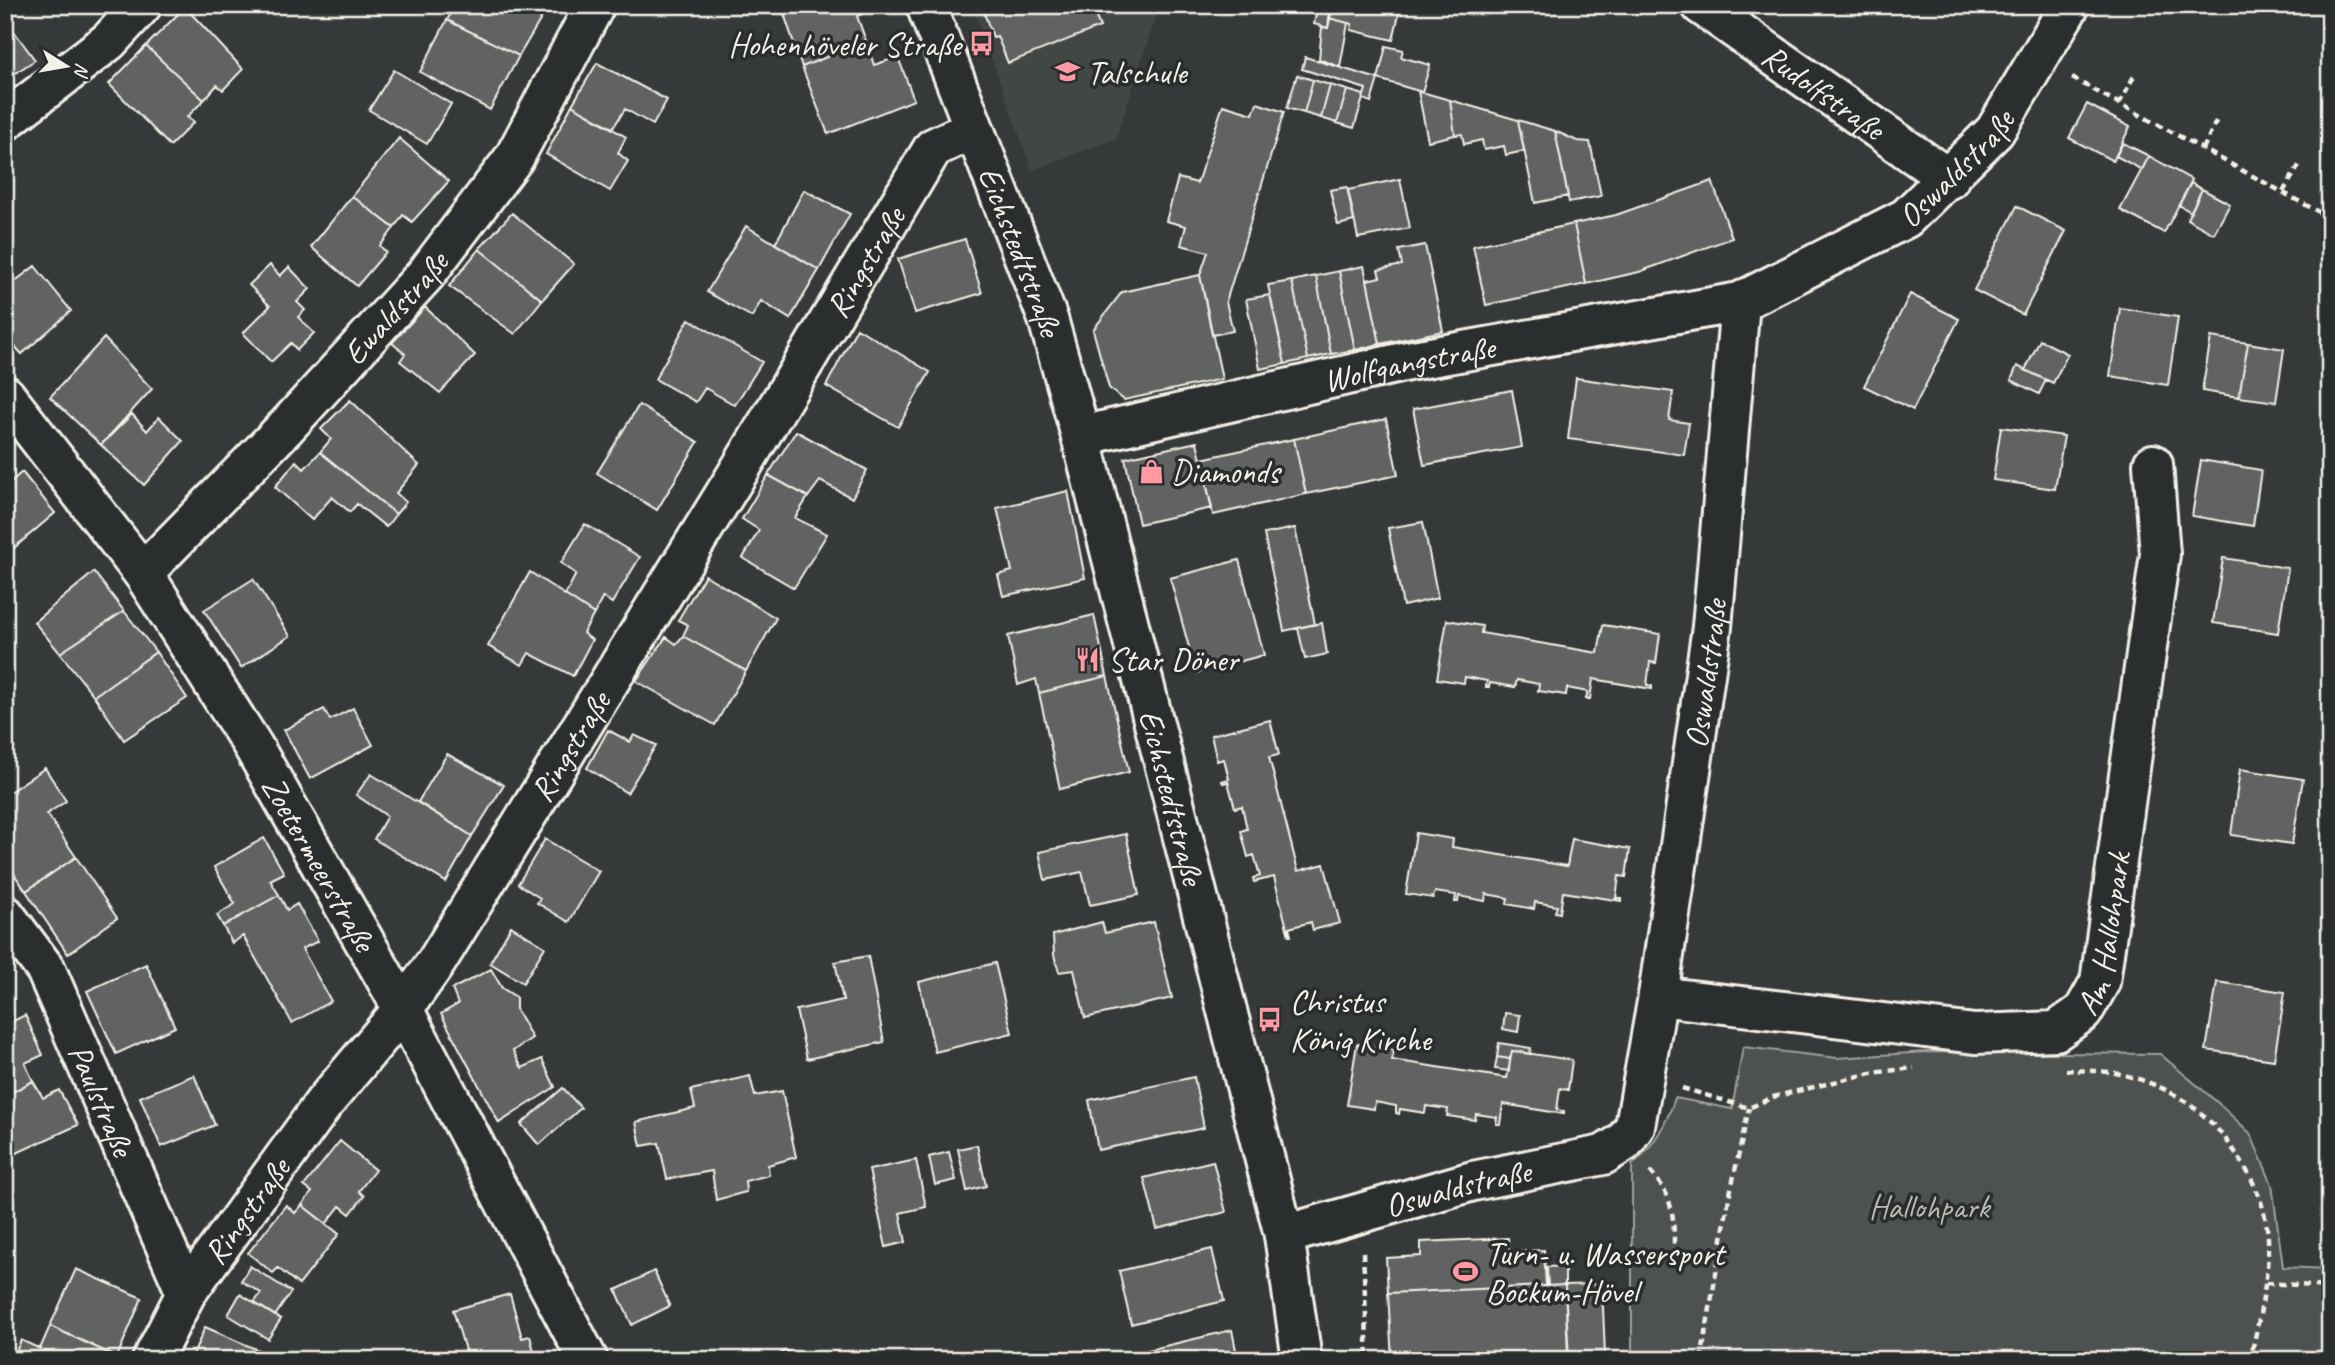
<svg xmlns="http://www.w3.org/2000/svg" width="2335" height="1365" font-family="Caveat,sans-serif">
	<style>
		.built { fill: #434645 }
		.green { fill: #4e514f; stroke: #a1a19c; stroke-width: 2 }
		.building { fill: #616362; stroke: #f4f1e8; stroke-width: 2 }
		.lines { fill: none; stroke-linecap: round; stroke-linejoin: round }
		.street-casing { stroke: #f4f1e8; stroke-width: 44 }
		.secondary-casing { stroke: #f4f1e8; stroke-width: 44 }
		.path { stroke: #f4f1e8; stroke-width: 4.5; stroke-dasharray: 7 5; stroke-linecap: butt }
		.street { stroke: #2a2d2e; stroke-width: 38 }
		.secondary { stroke: #2a2d2e; stroke-width: 38 }
		.labels { text-anchor: middle; stroke-width: 7; stroke-linejoin: round; paint-order: stroke }
		.poi-label { font-size: 33px; fill: #f4f1e8; stroke: #2a2d2e; text-anchor: start }
		.street-label { font-size: 33px; fill: #f4f1e8; stroke: #2a2d2e }
		.park-label { font-size: 33px; fill: #bab9b2; stroke: #2a2d2e }
	</style>
	<rect width="100%" height="100%" fill="#363939"/>
	<filter id="ink" filterUnits="userSpaceOnUse"><feTurbulence type="fractalNoise" baseFrequency=".0143" numOctaves="2"/><feDisplacementMap in="SourceGraphic" scale="14" xChannelSelector="R" yChannelSelector="G"/><feConvolveMatrix kernelMatrix="1 2 1 2 8 2 1 2 1" color-interpolation-filters="sRGB"/></filter>
	<g filter="url(#ink)">
		<path class="built" d="M972,5H1160L1116,139L1032,170Z"/>
		<path class="green" d="M1743,1047L1837,1058L1925,1052L2160,1054L2217,1102L2250,1133L2272,1184L2283,1267L2330,1269V1360H1632V1165C1654,1146 1666,1125 1675,1098L1732,1109Z"/>
		<path class="building" d="M456,5H549L519,56L447,20Z
			M781,5H877L878,7L857,16L866,41L802,67Z
			M981,5H1091L1100,27L1008,63L997,36L993,37Z
			M1318,5H1333L1328,28L1314,24Z
			M1333,5H1401L1393,40L1351,30L1352,24L1329,18Z
			M185,7L243,69L223,90L217,85L204,100L146,46Z
			M1329,18L1348,23L1340,67L1319,59L1322,27L1328,28Z
			M5,19L35,60L5,80Z
			M447,20L519,56L490,110L420,72Z
			M866,41L874,65L898,57L914,100L828,134L802,67Z
			M146,46L204,100L187,117L194,122L170,146L109,84Z
			M1386,46L1403,50L1401,57L1430,65L1422,92L1378,79Z
			M1305,57L1378,79L1371,102L1363,99L1366,89L1302,69Z
			M597,63L667,100L653,125L625,109L613,128L572,105Z
			M394,70L451,104L427,144L369,110Z
			M1297,75L1313,80L1304,113L1287,108Z
			M1313,80L1330,85L1321,118L1304,113Z
			M1330,85L1347,90L1337,123L1321,118Z
			M1347,90L1364,95L1354,128L1337,123Z
			M1418,91L1450,100L1455,135L1428,141Z
			M1450,100L1518,120L1524,151L1506,155L1504,146L1484,150L1482,140L1464,144L1462,134L1455,135Z
			M1257,103L1284,112L1226,302L1233,331L1212,335L1200,275L1208,252L1181,245L1186,226L1166,221L1178,178L1197,183L1223,105L1253,114Z
			M2087,104L2130,127L2113,161L2069,138Z
			M572,105L626,137L618,153L628,161L610,191L546,154Z
			M1518,120L1555,131L1568,196L1535,203Z
			M1555,131L1577,141L1590,142L1601,196L1569,202Z
			M399,138L449,181L412,222L403,215L394,228L352,196Z
			M2123,143L2149,156L2142,170L2116,156Z
			M2149,156L2192,180L2164,233L2120,210Z
			M1400,179L1410,228L1358,238L1348,190Z
			M1712,181L1732,238L1639,272L1586,284L1574,224L1616,215Z
			M2191,183L2202,189L2191,212L2179,205Z
			M1347,187L1354,221L1338,225L1330,190Z
			M2202,189L2230,204L2214,234L2187,219Z
			M804,190L850,214L819,270L775,244Z
			M352,196L394,228L380,246L386,252L357,286L311,247Z
			M2017,206L2066,231L2023,315L1974,290Z
			M512,213L574,264L542,300L479,249Z
			M1574,224L1586,284L1486,305L1473,246Z
			M746,226L819,270L790,319L761,301L752,317L707,292Z
			M965,239L982,293L915,313L898,259Z
			M1425,245L1443,331L1380,344L1367,280L1380,277L1378,270L1402,265L1399,250Z
			M479,249L542,300L515,334L449,286Z
			M270,265L280,276L289,267L310,289L297,302L305,310L298,317L314,333L297,350L291,343L271,362L243,333L270,306L249,285Z
			M35,266L71,311L22,354L5,336V289Z
			M1364,266L1380,344L1355,350L1339,271Z
			M1339,271L1355,350L1331,354L1316,276Z
			M1200,275L1222,379L1124,400L1109,388L1093,330L1122,292Z
			M1316,276L1331,354L1308,359L1292,281Z
			M1292,281L1308,359L1285,364L1268,285Z
			M1910,294L1959,319L1913,410L1864,386Z
			M1270,295L1285,364L1260,369L1246,299Z
			M425,307L475,355L440,393L400,361L405,354L392,343Z
			M2120,308L2178,317L2168,385L2110,376Z
			M689,319L762,362L735,405L705,388L696,402L655,379Z
			M857,328L930,372L898,427L826,386Z
			M2211,337L2248,343L2239,397L2202,391Z
			M104,338L152,389L101,445L50,397Z
			M2040,340L2068,354L2053,383L2025,370Z
			M2248,343L2284,349L2276,402L2239,397Z
			M2017,366L2046,380L2039,394L2011,380Z
			M1576,378L1673,392L1669,420L1689,423L1684,455L1568,439Z
			M1512,390L1522,447L1424,465L1413,409Z
			M350,400L419,465L396,493L406,502L396,514L320,452L331,439L321,429Z
			M639,405L698,442L657,510L597,473Z
			M132,414L147,431L159,417L183,441L144,485L101,445Z
			M1386,419L1398,475L1306,494L1294,439Z
			M2001,427L2064,436L2055,489L1993,480Z
			M796,431L867,470L852,498L820,481L808,497L768,475Z
			M1294,439L1306,494L1213,515L1201,459Z
			M1197,442L1212,508L1139,524L1125,458Z
			M320,452L396,514L386,527L357,504L350,512L332,497L312,520L275,487L296,461L304,469Z
			M2201,460L2261,470L2253,526L2192,516Z
			M22,472L55,513L7,554L5,551V487Z
			M768,475L808,497L795,518L827,534L794,588L743,558L759,530L742,519Z
			M1068,491L1085,578L1003,596L998,575L1012,571L997,508Z
			M1423,522L1438,598L1403,606L1388,528Z
			M585,524L640,557L612,603L603,597L594,614L565,595L576,574L561,563Z
			M1295,528L1315,624L1284,631L1264,534Z
			M2223,558L2288,568L2278,633L2213,623Z
			M1239,560L1264,655L1196,673L1170,578Z
			M94,572L124,611L60,653L34,622Z
			M530,572L594,614L583,633L592,640L573,676L529,653L522,665L488,646Z
			M705,575L776,618L746,671L683,636L688,625L678,620Z
			M253,579L290,636L241,668L204,610Z
			M124,611L156,652L94,696L60,653Z
			M1094,615L1107,676L1039,693L1036,679L1018,685L1008,636Z
			M1447,620L1482,626L1481,633L1598,653L1603,625L1660,634L1656,663L1650,662L1647,685L1652,686V689L1593,679L1590,699H1586L1588,692L1567,688L1566,695L1538,691L1539,684L1517,680L1515,687L1490,683L1489,687H1486L1487,681L1465,677L1464,683L1437,679Z
			M1322,623L1327,654L1305,659L1298,628Z
			M683,636L746,671L715,725L636,681L666,637L676,644Z
			M156,652L187,698L124,740L94,696Z
			M1107,676L1129,772L1060,789L1039,693Z
			M353,708L373,745L310,779L284,730L324,709L330,720Z
			M1270,720L1279,755L1269,757L1298,871L1324,864L1340,923L1313,930L1311,922L1289,928L1291,936H1289L1274,877L1254,882L1253,878L1260,876L1254,855L1248,857L1241,831L1247,829L1242,806L1235,808L1228,782L1223,783L1222,781L1229,779L1224,759L1217,761L1211,735Z
			M608,730L630,742L634,735L656,745L627,793L587,768Z
			M447,754L504,785L472,836L418,802Z
			M45,768L66,801L47,814L76,857L26,891L5,861V795Z
			M2240,769L2303,779L2292,844L2231,835Z
			M371,774L472,836L446,882L374,839L387,816L356,795Z
			M1416,833L1453,839L1452,847L1567,866L1572,839L1630,849L1626,877L1619,876L1616,898H1622V901L1563,892L1560,913L1555,912L1557,906L1535,902L1534,909L1507,904L1508,898L1486,894L1485,901L1459,896L1458,902H1455L1456,895L1435,892L1433,898L1406,894Z
			M1126,834L1139,895L1090,905L1082,872L1045,880L1039,852Z
			M264,838L284,873L270,880L279,895L223,926L217,915L235,904L214,867Z
			M545,839L599,871L569,922L537,903L540,898L518,884Z
			M76,857L117,918L68,954L26,891Z
			M279,895L287,910L297,904L318,941L302,949L331,1001L292,1023L243,936L232,943L223,926Z
			M1102,922L1105,933L1154,922L1172,998L1085,1018L1074,970L1059,972L1054,955L1053,935Z
			M511,926L545,947L523,983L490,963Z
			M868,956L884,1042L807,1059L796,1010L843,1000L835,962Z
			M995,963L1012,1033L935,1052L919,982Z
			M146,964L175,1027L116,1054L87,991Z
			M491,969L502,988L516,997V1009L532,1038L513,1051L522,1068L542,1059L555,1087L499,1123L441,1014L458,1004L452,989Z
			M2217,982L2285,992L2274,1060L2206,1050Z
			M1505,1013L1520,1015L1518,1032L1503,1029Z
			M25,1015L43,1055L25,1063L33,1081L5,1096V1025Z
			M1499,1043L1531,1048L1530,1054L1512,1051L1510,1059L1497,1057Z
			M1357,1044L1394,1050L1392,1060L1507,1078L1512,1051L1572,1060L1568,1090L1560,1088L1557,1110L1564,1111V1114L1503,1104L1500,1124H1496L1497,1117L1476,1114L1475,1120L1447,1116L1448,1109L1426,1106L1425,1113L1400,1109L1399,1114L1396,1113V1106L1375,1102L1374,1109L1347,1105Z
			M1497,1057L1510,1059L1509,1071L1495,1069Z
			M194,1075L215,1125L161,1147L140,1097Z
			M750,1076L755,1096L782,1091L796,1157L768,1165L769,1175L745,1181L746,1192L716,1200L712,1171L667,1179L659,1143L641,1146L636,1122L695,1108L691,1090Z
			M1194,1077L1204,1128L1098,1150L1089,1100Z
			M33,1081L43,1098L59,1090L78,1125L8,1157L5,1151V1096Z
			M563,1088L581,1108L539,1145L521,1124Z
			M340,1141L375,1170L359,1191L364,1196L350,1214L340,1206L326,1224L302,1205L312,1192L304,1186Z
			M977,1145L986,1186L967,1191L958,1149Z
			M949,1152L956,1180L935,1185L929,1157Z
			M916,1160L926,1207L900,1213L906,1242L886,1247L869,1170Z
			M1213,1161L1226,1212L1157,1229L1144,1178Z
			M286,1205L295,1213L302,1205L339,1234L299,1285L278,1268L273,1273L248,1253Z
			M1508,1238L1509,1252L1544,1250L1546,1286L1388,1293L1386,1258L1421,1256V1242Z
			M1212,1249L1224,1301L1131,1324L1119,1271Z
			M250,1266L291,1292L275,1316L254,1303L261,1293L241,1281Z
			M1565,1266V1285L1548,1286L1547,1267Z
			M76,1269L142,1298L117,1357L50,1326Z
			M654,1271L670,1306L632,1325L616,1290Z
			M1602,1284L1605,1354L1568,1356L1565,1285Z
			M1565,1285L1569,1360H1392L1388,1293Z
			M240,1294L281,1319L268,1339L228,1315Z
			M510,1294L522,1338L530,1336L535,1355L527,1357V1360H468L453,1310Z
			M50,1326L117,1357L115,1360H12L21,1340L40,1349Z
			M205,1327L265,1353L262,1360H191Z
			M1232,1330L1238,1360H1146L1144,1351Z
			M786,1350L801,1360H771Z"/>
		<g class="lines">
			<defs>
				<g id="street">
					<path id="s1" d="M1701,5L1949,179"/>
					<path d="M5,121L109,41L142,5"/>
					<path id="s2" d="M5,395L143,573L253,746L403,1009L588,1360"/>
					<path id="s3" d="M1081,436L1408,361L1740,302L1906,218L1995,131L2070,5"/>
					<path id="s4" d="M143,573L286,427L426,274L514,158L595,5"/>
					<path id="s5" d="M5,915L46,970L186,1293"/>
					<path id="s6" d="M1658,996L1975,1034L2056,1031L2083,1012L2100,982L2160,554L2153,464"/>
					<path id="s7" d="M1284,1235L1473,1181L1603,1155L1624,1142L1635,1126L1658,996L1712,627L1740,302"/>
					<path id="s8" d="M152,1360L186,1293L324,1103L403,1009L437,961L739,471L933,148L973,129"/>
				</g>
				<g id="secondary">
					<path id="s9" d="M926,5L1048,319L1081,436L1284,1235L1302,1360"/>
				</g>
			</defs>
			<use href="#street" class="street-casing"/>
			<use href="#secondary" class="secondary-casing"/>
			<path class="path" d="M2072,78L2330,218
				M2119,104L2134,76
				M2203,149L2218,117
				M2283,192L2300,164
				M2066,1070C2083,1071 2103,1070 2120,1074C2172,1086 2210,1112 2239,1158C2255,1182 2266,1208 2268,1238C2269,1279 2259,1320 2250,1360
				M1682,1088L1749,1108L1773,1097L1871,1073L1914,1068
				M1650,1171C1674,1198 1674,1216 1674,1251
				M1363,1252L1368,1360
				M2266,1283L2330,1287
				M1701,1360L1729,1198L1749,1108"/>
			<use href="#street" class="street"/>
			<use href="#secondary" class="secondary"/>
		</g>
	</g>
	<defs>
		<symbol id="bus-bare" viewBox="-9 -9 18 18"><path d="M-5-6H5V4H4V6H2V4H-2V6H-4V4H-5ZM-3.5-4V0h7V-4ZM-3.5 1.2v1.5H-2V1.2ZM2 1.2v1.5H3.5V1.2Z" fill="#ff9aa2" stroke="#2a2d2e" stroke-width="2.5" paint-order="stroke"/></symbol>
		<symbol id="school-bare" viewBox="-9 -9 18 18"><path d="M0-5L7-2L0 1L-7-2ZM-4 1L0 2.5L4 1V4Q0 6-4 4Z" fill="#ff9aa2" stroke="#2a2d2e" stroke-width="2.5" paint-order="stroke"/></symbol>
		<symbol id="shop-bare" viewBox="-9 -9 18 18"><path d="M-5-2.5h2.3a2.7 3.5 0 0 1 5.4 0H5L5.5 6h-11ZM-1.5-2.5h3a1.5 2.3 0 0 0-3 0Z" fill="#ff9aa2" stroke="#2a2d2e" stroke-width="2.5" paint-order="stroke"/></symbol>
		<symbol id="restaurant-bare" viewBox="-9 -9 18 18"><path d="M-5-6h1v4h1v-4h1v4h1v-4h1v5L-1.5 .5V6h-2V.5L-5-1ZM5-6V6H3V1.5H1.5Q1.5-4 5-6Z" fill="#ff9aa2" stroke="#2a2d2e" stroke-width="2.5" paint-order="stroke"/></symbol>
		<symbol id="stadium-bare" viewBox="-9 -9 18 18"><path d="M0-5a6.5 5 0 1 0 0 10a6.5 5 0 1 0 0-10ZM-3.5-1.8h7v3.6h-7Z" fill="#ff9aa2" stroke="#2a2d2e" stroke-width="2.5" paint-order="stroke"/></symbol>
	</defs>
	<g fill-rule="evenodd">
		<use href="#bus-bare" x="964" y="26" width="35" height="35"/>
		<use href="#school-bare" x="1050" y="54" width="35" height="35"/>
		<use href="#shop-bare" x="1134" y="454" width="35" height="35"/>
		<use href="#restaurant-bare" x="1070" y="642" width="35" height="35"/>
		<use href="#bus-bare" x="1252" y="1002" width="35" height="35"/>
		<use href="#stadium-bare" x="1448" y="1254" width="35" height="35"/>
	</g>
	<g class="labels">
		<g class="poi-label">
			<text x="961" y="56" text-anchor="end">Hohenhöveler Straße</text>
			<text x="1087" y="84">Talschule</text>
			<text x="1171" y="483">Diamonds</text>
			<text x="1108" y="671">Star Döner</text>
			<text x="1290" y="1013">Christus<tspan x="1290" dy="38">König Kirche</tspan></text>
			<text x="1486" y="1265">Turn- u. Wassersport<tspan x="1486" dy="38">Bockum-Hövel</tspan></text>
		</g>
		<g class="street-label">
			<text dy="12" stroke="none"><textPath href="#s1" startOffset="150">Rudolfstraße</textPath></text>
			<text dy="12" stroke="none"><textPath href="#s3" startOffset="929">Oswaldstraße</textPath></text>
			<text dy="12" stroke="none"><textPath href="#s9" startOffset="264">Eichstedtstraße</textPath></text>
			<text dy="12" stroke="none"><textPath href="#s8" startOffset="1311">Ringstraße</textPath></text>
			<text dy="12" stroke="none"><textPath href="#s4" startOffset="366">Ewaldstraße</textPath></text>
			<text dy="12" stroke="none"><textPath href="#s3" startOffset="336">Wolfgangstraße</textPath></text>
			<text dy="12" stroke="none"><textPath href="#s7" startOffset="831">Oswaldstraße</textPath></text>
			<text dy="12" stroke="none"><textPath href="#s8" startOffset="744">Ringstraße</textPath></text>
			<text dy="12" stroke="none"><textPath href="#s9" startOffset="831">Eichstedtstraße</textPath></text>
			<text dy="12" stroke="none"><textPath href="#s2" startOffset="565">Zoetermeerstraße</textPath></text>
			<text dy="12" stroke="none"><textPath href="#s6" startOffset="516">Am Hallohpark</textPath></text>
			<text dy="12" stroke="none"><textPath href="#s5" startOffset="210">Paulstraße</textPath></text>
			<text dy="12" stroke="none"><textPath href="#s7" startOffset="180">Oswaldstraße</textPath></text>
			<text dy="12" stroke="none"><textPath href="#s8" startOffset="177">Ringstraße</textPath></text>
		</g>
		<g class="park-label">
			<text x="1929" y="1218">Hallohpark</text>
		</g>
	</g>
	<rect width="2335" height="1365" fill="none" stroke="#2a2d2e" stroke-width="28"/>
	<rect x="14" y="14" width="2307" height="1337" fill="none" stroke="#f4f1e8" stroke-width="2.5" filter="url(#ink)"/>
	<g transform="translate(66 66) rotate(101)" stroke="#2a2d2e" stroke-width="5" paint-order="stroke">
	<path d="M0-5L12 26L0 18L-12 26Z" fill="#f4f1e8"/>
	<text y="-10" font-size="19" font-weight="bold" text-anchor="middle" fill="#f4f1e8">N</text>
	</g>
</svg>
